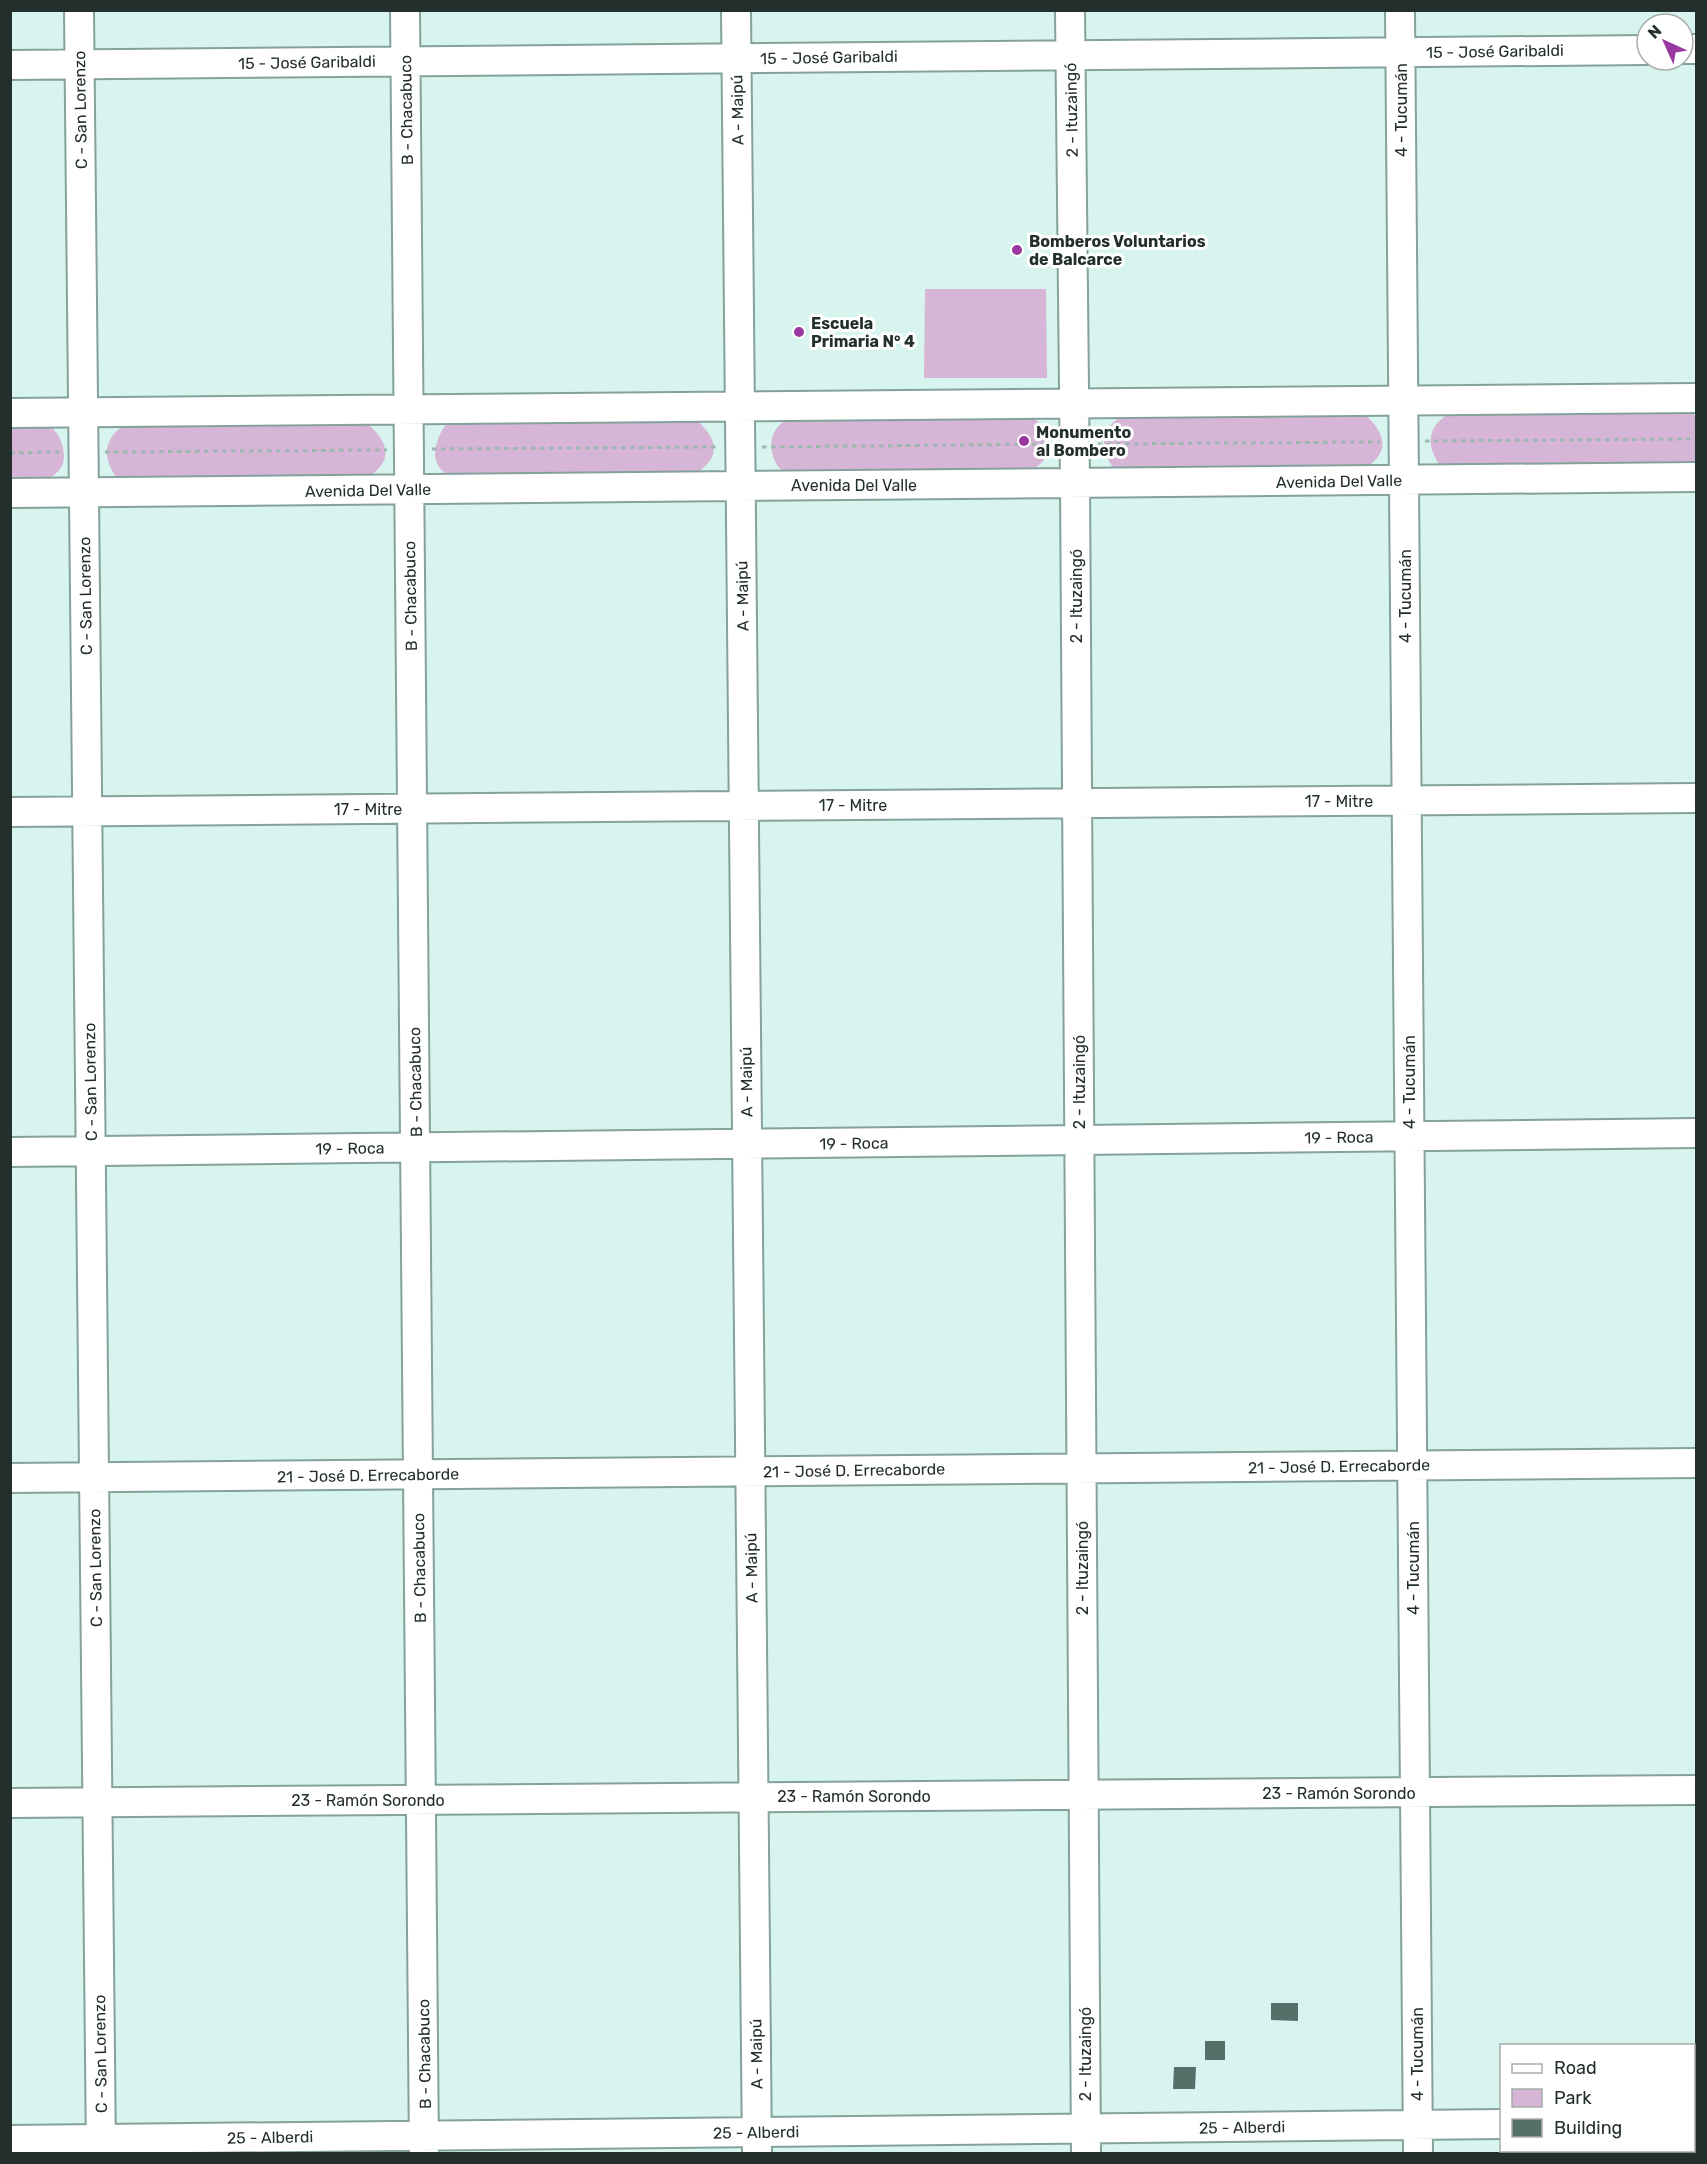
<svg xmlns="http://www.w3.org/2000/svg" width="1707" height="2164" font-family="Rubik,sans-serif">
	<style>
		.green { fill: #d6b5d7 }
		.building { fill: #547069 }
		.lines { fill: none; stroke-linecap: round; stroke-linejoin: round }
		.minor-casing { stroke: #84a19b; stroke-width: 32 }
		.path { stroke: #9eb7b1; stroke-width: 3; stroke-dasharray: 4.5 4.5; stroke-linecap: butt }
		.minor { stroke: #fff; stroke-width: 28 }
		.poi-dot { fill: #9a389f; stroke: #fff; stroke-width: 2 }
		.labels { text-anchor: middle; stroke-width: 6; stroke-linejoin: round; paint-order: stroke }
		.street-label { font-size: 16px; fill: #232f2c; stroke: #fff }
		.poi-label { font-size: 16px; font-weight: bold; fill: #232f2c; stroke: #fff; text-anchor: start }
	</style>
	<rect width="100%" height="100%" fill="#d7f5ee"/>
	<path class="green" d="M925,289H1046L1047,378H924Z
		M1685,408L1696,416V462L1689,469L1441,467C1423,442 1429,423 1455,410Z
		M1359,410C1373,420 1392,440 1377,458C1373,463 1367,467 1362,471L1114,469C1096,444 1102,425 1129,412Z
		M1026,412C1040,422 1060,442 1044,460C1040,465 1034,469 1030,473L797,476C793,474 787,474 783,471C778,468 775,462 773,456C767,434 778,423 796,414Z
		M690,415C704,425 724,445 708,463C704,468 698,472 693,476L461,478C457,477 451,476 447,474C427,463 436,437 447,423Z
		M361,419C376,429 395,449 380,467C376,472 370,476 365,481L117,478C99,454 106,434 131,421Z
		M10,421C20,421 30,420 39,421C57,424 69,450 62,466C59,472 50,478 45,483H11Z"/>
	<path class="building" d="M1271,2003H1298V2021L1271,2020Z
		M1205,2041H1225V2060H1205Z
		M1174,2067H1196L1195,2089H1173Z"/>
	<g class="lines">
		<defs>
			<path id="minor" d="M79,10L101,2154
				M405,10L424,2154
				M736,10L757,2154
				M1070,10L1075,484L1086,2154
				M1400,10L1418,2154
				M1683,49H1696
				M10,65L1647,50
				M10,413L1696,398
				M10,493L1696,477
				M10,812L1696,798
				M10,1152L1696,1133
				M10,1478L1696,1463
				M10,1803L1696,1790
				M1694,2122H1696
				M10,2140L1502,2124"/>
		</defs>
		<use href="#minor" class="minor-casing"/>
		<path class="path" d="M1425,441L1696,439
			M1098,444L1380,442
			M762,447L1053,444
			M432,449L717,447
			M105,452L387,450
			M10,453L60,452"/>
		<use href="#minor" class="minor"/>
	</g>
	<g class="poi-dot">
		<circle cx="1017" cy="250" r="6"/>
		<circle cx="799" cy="332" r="6"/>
		<circle cx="1024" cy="441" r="6"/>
	</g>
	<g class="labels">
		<g class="street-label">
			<text transform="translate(1495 51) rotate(-1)" y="6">15 - José Garibaldi</text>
			<text transform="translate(829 57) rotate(-1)" y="6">15 - José Garibaldi</text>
			<text transform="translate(307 62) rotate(-1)" y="6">15 - José Garibaldi</text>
			<text transform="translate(80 110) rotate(-91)" y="6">C - San Lorenzo</text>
			<text transform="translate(406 110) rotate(-91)" y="6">B - Chacabuco</text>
			<text transform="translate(737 110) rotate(-91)" y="6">A - Maipú</text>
			<text transform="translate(1071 110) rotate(-91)" y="6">2 - Ituzaingó</text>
			<text transform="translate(1401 110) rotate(-90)" y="6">4 - Tucumán</text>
			<text transform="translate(1339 481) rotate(-1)" y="6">Avenida Del Valle</text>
			<text x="854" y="491">Avenida Del Valle</text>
			<text transform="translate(368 490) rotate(-1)" y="6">Avenida Del Valle</text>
			<text transform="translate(85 596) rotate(-91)" y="6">C - San Lorenzo</text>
			<text transform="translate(410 596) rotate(-91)" y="6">B - Chacabuco</text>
			<text transform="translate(742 596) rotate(-91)" y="6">A - Maipú</text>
			<text transform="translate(1076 596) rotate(-90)" y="6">2 - Ituzaingó</text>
			<text transform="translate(1405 596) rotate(-90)" y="6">4 - Tucumán</text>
			<text x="1339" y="807">17 - Mitre</text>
			<text x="853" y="811">17 - Mitre</text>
			<text x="368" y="815">17 - Mitre</text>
			<text transform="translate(90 1082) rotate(-91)" y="6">C - San Lorenzo</text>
			<text transform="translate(415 1082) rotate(-91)" y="6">B - Chacabuco</text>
			<text transform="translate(746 1082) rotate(-91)" y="6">A - Maipú</text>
			<text transform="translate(1079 1082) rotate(-90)" y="6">2 - Ituzaingó</text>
			<text transform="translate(1409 1082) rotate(-90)" y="6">4 - Tucumán</text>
			<text transform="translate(1339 1137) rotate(-1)" y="6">19 - Roca</text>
			<text transform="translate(854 1143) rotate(-1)" y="6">19 - Roca</text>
			<text transform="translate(350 1148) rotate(-1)" y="6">19 - Roca</text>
			<text transform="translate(1339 1466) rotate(-1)" y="6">21 - José D. Errecaborde</text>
			<text transform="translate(854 1470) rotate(-1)" y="6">21 - José D. Errecaborde</text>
			<text transform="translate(368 1475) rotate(-1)" y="6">21 - José D. Errecaborde</text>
			<text transform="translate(95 1568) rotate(-91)" y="6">C - San Lorenzo</text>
			<text transform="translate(419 1568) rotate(-91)" y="6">B - Chacabuco</text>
			<text transform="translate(751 1568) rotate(-91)" y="6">A - Maipú</text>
			<text transform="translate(1082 1568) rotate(-90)" y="6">2 - Ituzaingó</text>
			<text transform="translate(1413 1568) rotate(-90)" y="6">4 - Tucumán</text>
			<text x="1339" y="1799">23 - Ramón Sorondo</text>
			<text x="854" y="1802">23 - Ramón Sorondo</text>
			<text x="368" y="1806">23 - Ramón Sorondo</text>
			<text transform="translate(100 2054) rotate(-91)" y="6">C - San Lorenzo</text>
			<text transform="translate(424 2054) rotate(-91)" y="6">B - Chacabuco</text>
			<text transform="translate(756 2054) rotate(-91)" y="6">A - Maipú</text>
			<text transform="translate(1085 2054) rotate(-90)" y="6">2 - Ituzaingó</text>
			<text transform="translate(1417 2054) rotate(-90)" y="6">4 - Tucumán</text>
			<text transform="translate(1242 2127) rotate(-1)" y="6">25 - Alberdi</text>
			<text transform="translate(756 2132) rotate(-1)" y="6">25 - Alberdi</text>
			<text transform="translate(270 2137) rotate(-1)" y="6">25 - Alberdi</text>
		</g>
		<g class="poi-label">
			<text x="1029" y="247">Bomberos Voluntarios<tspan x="1029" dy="18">de Balcarce</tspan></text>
			<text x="811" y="329">Escuela<tspan x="811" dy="18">Primaria N° 4</tspan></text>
			<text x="1036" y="438">Monumento<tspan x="1036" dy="18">al Bombero</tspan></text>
		</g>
	</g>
	<rect width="1707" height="2164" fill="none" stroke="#232f2c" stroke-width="24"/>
	<rect x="1500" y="2044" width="195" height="108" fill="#ffffff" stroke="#a7acab" stroke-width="1.5"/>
	<rect x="1512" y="2064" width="30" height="9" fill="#ffffff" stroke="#a7acab" stroke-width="1.5"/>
	<text x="1554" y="2074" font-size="18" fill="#232f2c">Road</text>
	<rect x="1512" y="2089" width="30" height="18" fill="#d6b5d7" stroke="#a7acab" stroke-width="1.5"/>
	<text x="1554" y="2104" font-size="18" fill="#232f2c">Park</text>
	<rect x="1512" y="2119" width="30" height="18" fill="#547069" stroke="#a7acab" stroke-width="1.5"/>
	<text x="1554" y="2134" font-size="18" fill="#232f2c">Building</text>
	<g transform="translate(1665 42) rotate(315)"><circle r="28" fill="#ffffff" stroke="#a7acab" stroke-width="1.5"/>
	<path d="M0-4.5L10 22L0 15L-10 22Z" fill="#9a389f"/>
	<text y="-9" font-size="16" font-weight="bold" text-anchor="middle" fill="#232f2c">N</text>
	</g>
</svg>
